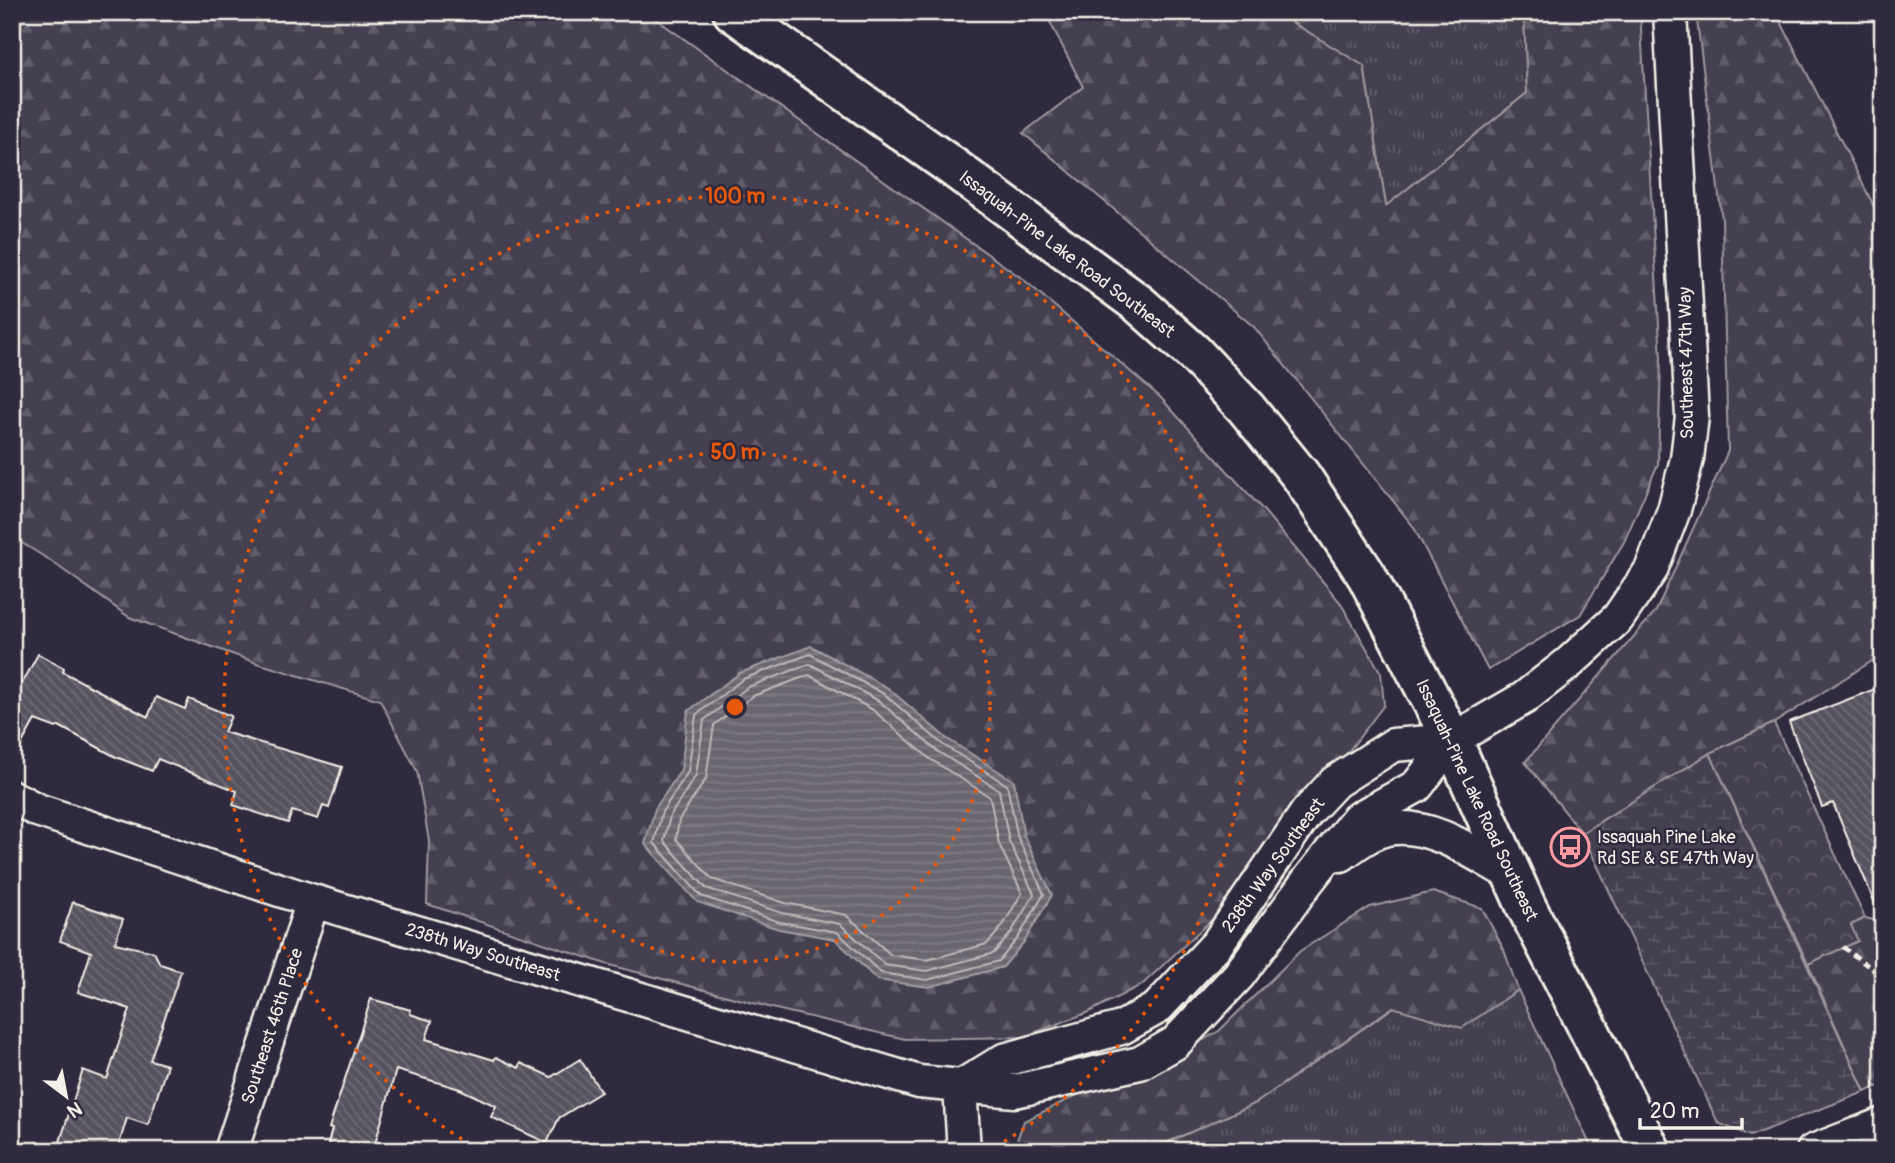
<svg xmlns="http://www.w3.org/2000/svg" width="1895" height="1163" font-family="Pangolin,sans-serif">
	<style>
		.grass { fill: url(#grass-tufts); stroke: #9c989c; stroke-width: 2 }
		.forest { fill: url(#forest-firs); stroke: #9c989c; stroke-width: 2 }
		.wetland { fill: url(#wetland-marsh); stroke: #9c989c; stroke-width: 2 }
		.park { fill: url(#park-crowns); stroke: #9c989c; stroke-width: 2 }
		.water { fill: url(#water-rules); stroke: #a19ea0; stroke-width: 2 }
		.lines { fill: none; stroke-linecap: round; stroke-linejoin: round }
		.shore { stroke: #bdb9b8; stroke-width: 2 }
		.building { fill: url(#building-back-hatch); stroke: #f4f1e8; stroke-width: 2 }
		.street-casing { stroke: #f4f1e8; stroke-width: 37 }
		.secondary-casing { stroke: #f4f1e8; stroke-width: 44 }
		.path { stroke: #f4f1e8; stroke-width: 4.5; stroke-dasharray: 7 5; stroke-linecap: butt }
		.street { stroke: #2f2a3d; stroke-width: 32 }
		.secondary { stroke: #2f2a3d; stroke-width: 38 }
		.ring { fill: none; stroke: #e8590c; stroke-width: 3.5; stroke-dasharray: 3.5 7 }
		.labels { text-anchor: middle; stroke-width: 5; stroke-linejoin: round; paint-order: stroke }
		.street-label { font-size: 18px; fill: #f4f1e8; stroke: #2f2a3d }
		.poi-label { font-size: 18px; fill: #f4f1e8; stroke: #2f2a3d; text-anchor: start }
		.centre { fill: #e8590c; stroke: #2f2a3d; stroke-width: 3.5 }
		.ring-label { font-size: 21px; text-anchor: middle; font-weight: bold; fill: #e8590c; stroke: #2f2a3d; stroke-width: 5; stroke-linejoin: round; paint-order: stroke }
	</style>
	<defs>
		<pattern id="grass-tufts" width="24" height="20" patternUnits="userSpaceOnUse" patternTransform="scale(1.75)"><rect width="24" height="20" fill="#454050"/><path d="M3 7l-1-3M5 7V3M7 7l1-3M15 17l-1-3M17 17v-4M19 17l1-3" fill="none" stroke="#605c69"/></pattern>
		<pattern id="forest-firs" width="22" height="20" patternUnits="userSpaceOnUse" patternTransform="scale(1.75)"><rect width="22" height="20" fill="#454050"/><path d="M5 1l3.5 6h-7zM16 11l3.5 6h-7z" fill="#605c69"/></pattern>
		<pattern id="wetland-marsh" width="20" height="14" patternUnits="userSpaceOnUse" patternTransform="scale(1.75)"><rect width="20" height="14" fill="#454050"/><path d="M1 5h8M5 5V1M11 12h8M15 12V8" fill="none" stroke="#605c69"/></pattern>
		<pattern id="park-crowns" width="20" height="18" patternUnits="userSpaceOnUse" patternTransform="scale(1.75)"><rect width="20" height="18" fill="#454050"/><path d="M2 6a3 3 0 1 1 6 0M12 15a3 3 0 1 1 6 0" fill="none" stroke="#605c69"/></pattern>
		<pattern id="water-rules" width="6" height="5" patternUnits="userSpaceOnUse" patternTransform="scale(1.75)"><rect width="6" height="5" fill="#6a6670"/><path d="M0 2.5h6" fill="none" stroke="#807c84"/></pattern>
		<pattern id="building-back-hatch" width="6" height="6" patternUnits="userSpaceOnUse" patternTransform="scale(1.75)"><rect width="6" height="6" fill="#56525f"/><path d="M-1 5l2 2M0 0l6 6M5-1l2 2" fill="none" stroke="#6f6b76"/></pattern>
	</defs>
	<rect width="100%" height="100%" fill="#2f2a3d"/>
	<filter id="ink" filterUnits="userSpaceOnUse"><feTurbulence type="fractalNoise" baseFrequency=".0143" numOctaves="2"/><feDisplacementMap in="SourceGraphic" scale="14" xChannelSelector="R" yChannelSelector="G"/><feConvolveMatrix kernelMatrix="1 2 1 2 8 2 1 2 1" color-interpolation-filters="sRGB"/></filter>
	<g filter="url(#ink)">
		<path class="grass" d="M1275,12H1524L1527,93L1386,206L1364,66Z
			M1518,990L1593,1151H1148L1256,1103L1394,1007L1462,1027Z"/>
		<path class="forest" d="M12,12H646L1023,279L1160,397L1264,511L1340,602L1381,673L1384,705L1241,892L1143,984L1089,1012L1023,1037L905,1039L780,1010L606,964L427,904L429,841L417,771L380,700L257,663L129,617L48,559L12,537Z
			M1045,12H1275L1364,66L1386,206L1527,93L1524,12H1640L1661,358L1658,464L1624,542L1580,615L1488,670L1413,526L1254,327L1023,133L1083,87Z
			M1696,12H1776L1883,224V654L1774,723L1710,753L1582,833L1525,762L1656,611L1728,451L1722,220Z
			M1433,892L1482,908L1504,950L1518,990L1462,1028L1393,1007L1256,1103L1148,1151H1013L1024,1121L1116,1076L1203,1040L1219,1031L1300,951L1370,907Z
			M1865,918L1883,922V1084L1865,1092L1808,964L1857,941L1850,925Z"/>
		<path class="wetland" d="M1710,753L1865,1092L1750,1136L1718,1123L1582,833Z"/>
		<path class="park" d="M1774,723L1865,918L1851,925L1858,941L1808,964L1710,753Z"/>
		<path class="water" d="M811,646L888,688L946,738L1014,781L1024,836L1052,895L1024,942L1003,967L929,987L877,980L835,939L779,929L697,902L645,844L655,809L681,770L688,711L740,673Z"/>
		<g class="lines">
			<path class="shore" d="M810,654L884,694L942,744L1007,785L1018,838L1044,894L1018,938L999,961L927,980L881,973L837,932L780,922L701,896L654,843L662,812L688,772L696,715L743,679Z
				M810,664L879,701L937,751L999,790L1009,841L1034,894L1011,933L994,953L927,971L885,965L840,924L782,913L706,888L664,841L670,816L696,775L704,720L748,687Z
				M809,675L873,710L930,759L990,797L999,844L1022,893L1002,927L987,944L927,960L891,955L846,915L785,903L712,879L676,839L679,820L706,779L714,725L753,696Z"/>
		</g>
		<path class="building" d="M38,654L64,668L63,672L148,717L156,697L185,709L189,699L231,716L224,732L342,767L329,808L323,806L318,819L292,811L288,823L233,805L237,791L158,759L152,771L116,757L59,726L56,728L35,720L12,761V679L22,684Z
			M1883,686V920H1882L1833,803L1822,807L1789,722Z
			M73,902L123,919L115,943L154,952L160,964L181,971L150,1060L167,1065L148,1125L127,1118L117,1151H57L83,1070L107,1079L130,1009L78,992L91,952L60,941Z
			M371,999L411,1010L410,1014L432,1021L426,1039L494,1060L496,1057L519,1068L521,1063L551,1077L580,1059L601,1092L559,1118L547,1143L491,1117L496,1106L460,1089L396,1070L373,1151H332L333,1145L328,1144L332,1129L329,1128Z"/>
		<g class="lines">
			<defs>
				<path id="street" d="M12,797L37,810L313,901L919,1082L1015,1091L1140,1063L1175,1043L1239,975L1307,882L1357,819L1417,786L1452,740L1524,698L1570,662L1618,618L1651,570L1674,510L1687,459L1692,416L1670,12
					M1341,855C1356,844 1375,829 1394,828C1435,824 1477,856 1511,874
					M960,1087L1004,1060L1121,1028L1157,1008L1217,944L1307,812L1335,782L1393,745L1452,740
					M960,1087L964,1151
					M231,1151L313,901
					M1813,1151L1883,1124"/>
				<path id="secondary" d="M733,12L950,165L1139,304L1194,353L1246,408L1301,476L1367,576L1452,740L1526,906L1651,1151"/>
			</defs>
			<use href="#street" class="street-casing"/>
			<use href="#secondary" class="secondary-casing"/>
			<path class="path" d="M1843,947L1883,977"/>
			<use href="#street" class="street"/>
			<use href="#secondary" class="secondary"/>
		</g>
	</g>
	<g class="ring">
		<circle cx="735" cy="707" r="255"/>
		<path d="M480 1150A511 511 0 1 1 990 1150"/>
	</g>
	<defs>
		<symbol id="bus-ring" viewBox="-11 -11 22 22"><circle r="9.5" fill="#2f2a3d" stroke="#ff9aa2" stroke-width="1.5"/><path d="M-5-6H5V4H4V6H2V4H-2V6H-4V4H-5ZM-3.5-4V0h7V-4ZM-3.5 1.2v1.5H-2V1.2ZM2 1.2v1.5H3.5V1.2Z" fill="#ff9aa2"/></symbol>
	</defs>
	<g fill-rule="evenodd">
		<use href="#bus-ring" x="1548" y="825" width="44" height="44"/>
	</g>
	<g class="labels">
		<g class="street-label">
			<text transform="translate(1067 254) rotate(37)" y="6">Issaquah-Pine Lake Road Southeast</text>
			<text transform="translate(1686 363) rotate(-91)" y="6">Southeast 47th Way</text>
			<text transform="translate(1477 800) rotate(65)" y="6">Issaquah-Pine Lake Road Southeast</text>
			<text transform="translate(1273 865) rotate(-54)" y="6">238th Way Southeast</text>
			<text transform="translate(483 952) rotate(17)" y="6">238th Way Southeast</text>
			<text transform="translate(272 1026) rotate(-72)" y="6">Southeast 46th Place</text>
		</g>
		<g class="poi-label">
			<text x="1597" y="843">Issaquah Pine Lake<tspan x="1597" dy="21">Rd SE &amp; SE 47th Way</tspan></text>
		</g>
	</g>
	<circle cx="735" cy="707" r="10" class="centre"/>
	<g class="ring-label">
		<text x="735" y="203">100 m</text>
		<text x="735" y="459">50 m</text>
	</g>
	<rect width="1895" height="1163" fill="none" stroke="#2f2a3d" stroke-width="42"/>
	<rect x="21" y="21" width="1853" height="1121" fill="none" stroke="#f4f1e8" stroke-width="2.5" filter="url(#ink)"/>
	<g transform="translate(66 1096) rotate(148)" stroke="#2f2a3d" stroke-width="5" paint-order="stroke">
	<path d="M0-5L12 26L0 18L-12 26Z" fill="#f4f1e8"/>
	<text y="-10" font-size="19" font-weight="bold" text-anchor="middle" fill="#f4f1e8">N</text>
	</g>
	<path d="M1640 1118v10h102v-10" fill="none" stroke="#f4f1e8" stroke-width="3.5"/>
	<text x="1650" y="1118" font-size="21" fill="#f4f1e8" stroke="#2f2a3d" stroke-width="5" paint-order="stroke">20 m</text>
</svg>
